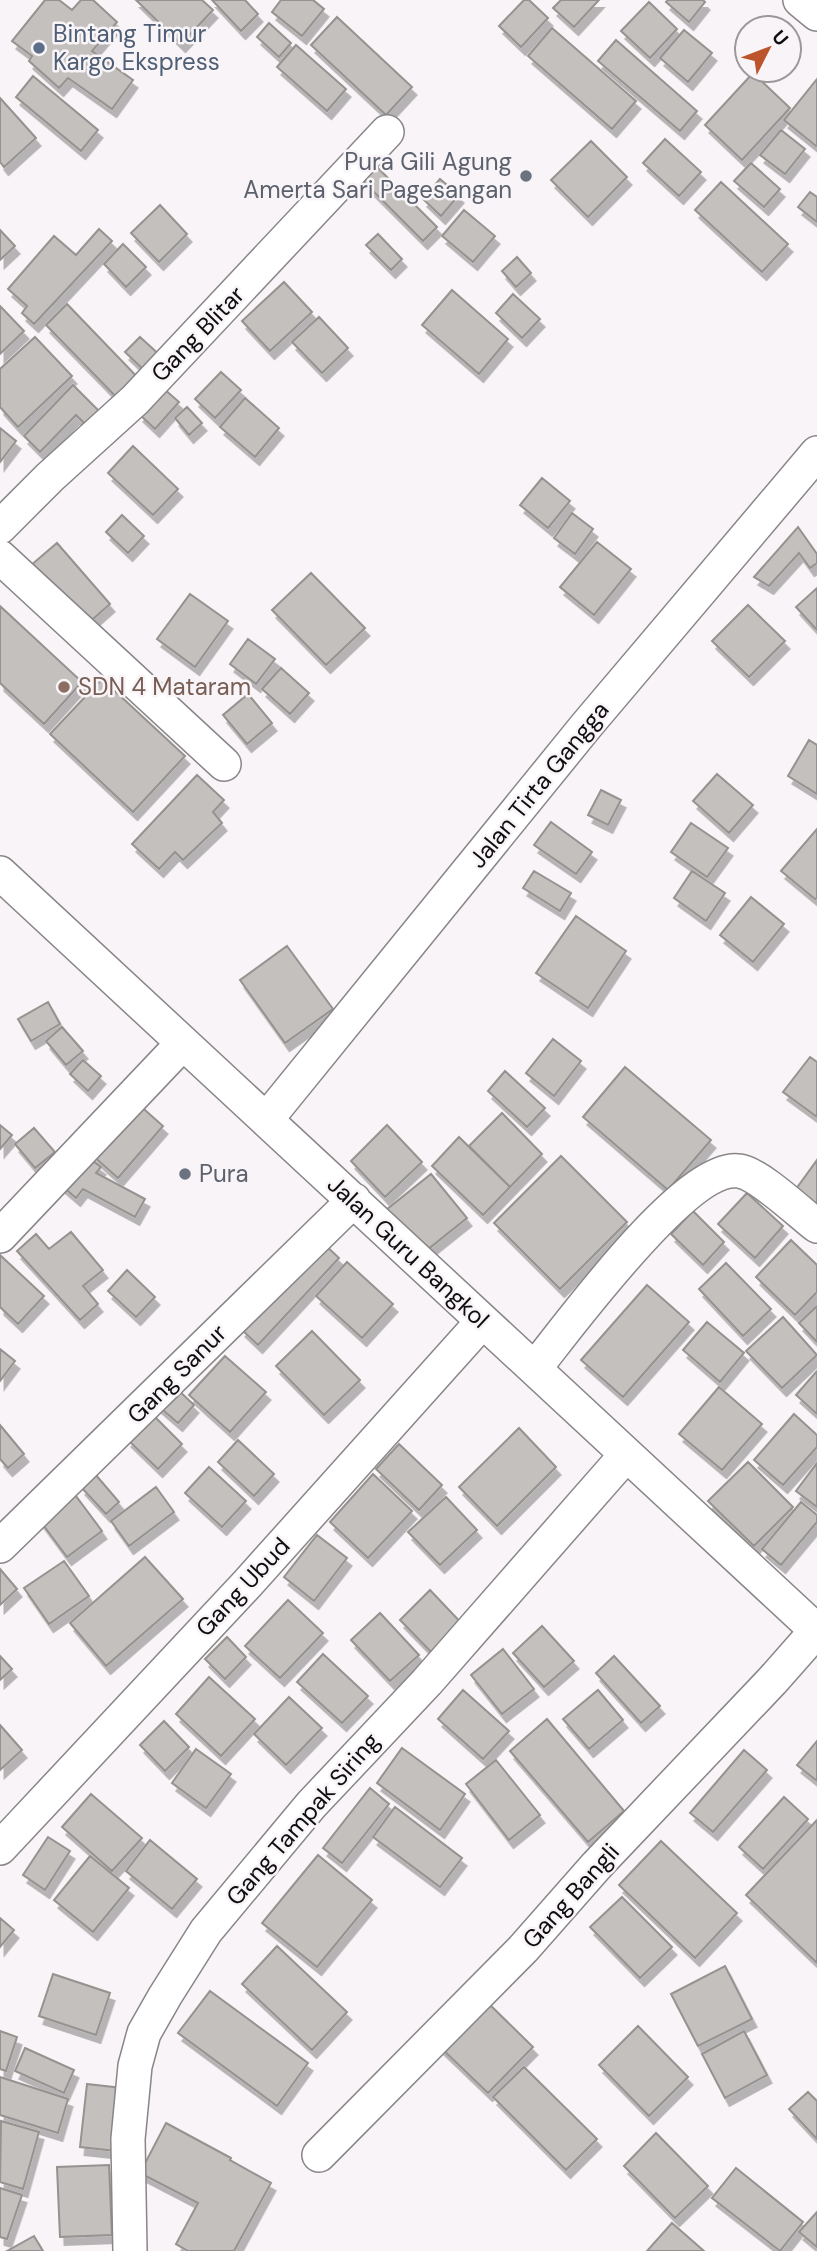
<svg xmlns="http://www.w3.org/2000/svg" width="817" height="2251" font-family="'DM Sans',sans-serif">
	<style>
		.building { fill: #c3c0bd; stroke: #95928f; stroke-width: 2; filter: url(#shadow) }
		.lines { fill: none; stroke-linecap: round; stroke-linejoin: round }
		.minor-casing { stroke: #898689; stroke-width: 36 }
		.minor { stroke: #fff; stroke-width: 33 }
		.service-dot { fill: #5c6f8a; stroke: #f8f4f7; stroke-width: 2.5 }
		.worship-dot { fill: #6b7280; stroke: #f8f4f7; stroke-width: 2.5 }
		.education-dot { fill: #8d6e63; stroke: #f8f4f7; stroke-width: 2.5 }
		.labels { text-anchor: middle; stroke-width: 5; stroke-linejoin: round; paint-order: stroke }
		.service-label { font-size: 24px; fill: #4e5e75; stroke: #f8f4f7; text-anchor: start }
		.worship-label { font-size: 24px; fill: #5b616d; stroke: #f8f4f7; text-anchor: end }
		.street-label { font-size: 24px; fill: #0f0e0f; stroke: #f8f4f7 }
		.education-label { font-size: 24px; fill: #785e54; stroke: #f8f4f7; text-anchor: start }
	</style>
	<defs>
		<filter id="shadow"><feDropShadow dx="4.5" dy="8" stdDeviation="0" flood-color="#0004"/></filter>
	</defs>
	<rect width="100%" height="100%" fill="#f8f4f7"/>
	<path class="building" d="M45,0H59L72,10L81,0H93L117,22L92,51L133,80L112,109L68,78L59,88L29,61L32,56L12,41Z
		M136,0H202L213,10L181,44Z
		M212,0H245L258,14L241,31Z
		M281,0H313L324,9L302,36L272,12Z
		M524,0H529L548,18L521,47L499,26Z
		M561,0H599L574,27L553,8Z
		M668,0H703L705,2L689,22L666,2Z
		M649,2L677,29L650,58L621,31Z
		M337,17L412,87L386,115L311,45Z
		M269,23L291,43L279,57L257,37Z
		M552,28L636,101L612,129L528,56Z
		M684,30L712,53L688,82L660,58Z
		M616,40L697,111L680,131L598,61Z
		M296,45L346,89L327,111L277,67Z
		M753,73L790,108L742,160L705,125Z
		M33,76L98,130L81,151L16,97Z
		M817,79V145L816,146L784,120Z
		M0,98L36,138L4,167L0,162Z
		M781,130L805,149L785,174L760,155Z
		M665,139L701,172L679,196L643,163Z
		M591,141L627,177L588,217L551,180Z
		M751,163L780,189L764,207L734,181Z
		M376,166L437,227L423,241L361,179Z
		M440,179L459,195L441,216L423,199Z
		M721,182L788,244L762,272L695,210Z
		M810,192L817,197V222L798,207Z
		M160,205L187,234L159,262L131,233Z
		M464,210L495,236L473,262L442,236Z
		M99,229L112,241L34,324L22,313L27,306L8,289L54,236L76,255Z
		M0,230L15,246L0,260Z
		M378,234L402,259L391,270L366,245Z
		M123,244L146,267L126,287L104,264Z
		M517,257L531,273L516,287L502,271Z
		M284,282L312,312L270,351L242,321Z
		M452,290L508,339L479,374L422,325Z
		M513,294L540,319L522,338L496,313Z
		M67,304L144,384L123,404L46,325Z
		M0,306L24,331L0,354Z
		M319,317L348,348L322,373L292,342Z
		M35,337L72,376L18,427L0,407V369Z
		M140,337L163,358L148,374L125,352Z
		M221,372L241,390L215,418L195,399Z
		M73,385L102,414L89,428L76,415L40,452L24,436Z
		M163,388L179,402L155,429L139,414Z
		M245,398L279,428L255,457L220,427Z
		M187,407L202,423L189,435L175,418Z
		M0,428L16,441L0,462Z
		M133,446L178,489L153,515L108,473Z
		M542,478L570,501L548,528L520,505Z
		M572,513L593,529L575,554L554,538Z
		M122,515L144,536L128,553L106,532Z
		M798,527L817,554V563L810,568L799,553L769,586L754,577Z
		M597,542L631,569L594,615L560,587Z
		M57,543L110,604L84,627L30,566Z
		M311,573L365,628L326,665L272,610Z
		M817,588V630L796,607Z
		M190,594L228,621L195,667L157,639Z
		M748,605L785,641L749,677L712,641Z
		M0,606L82,682L44,724L0,683Z
		M248,639L275,659L256,684L230,664Z
		M281,668L309,693L290,714L262,689Z
		M102,679L185,756L133,812L50,734Z
		M248,694L272,723L247,744L223,715Z
		M809,740L817,745V794L788,776Z
		M717,774L753,805L729,833L693,801Z
		M197,775L224,800L213,812L222,823L183,860L175,852L159,869L132,844Z
		M601,790L621,800L608,825L588,815Z
		M551,822L592,852L576,874L534,845Z
		M691,823L728,848L707,877L671,852Z
		M817,829V898L815,899L781,871Z
		M534,871L571,893L560,911L523,888Z
		M692,871L725,893L706,921L674,898Z
		M751,897L784,924L753,962L720,935Z
		M576,916L626,951L588,1008L536,973Z
		M287,946L333,1009L285,1043L240,980Z
		M48,1002L60,1024L31,1041L18,1019Z
		M62,1027L83,1051L66,1065L46,1041Z
		M553,1039L581,1061L554,1096L526,1073Z
		M810,1057L817,1062V1117L783,1092Z
		M83,1060L101,1076L88,1091L70,1074Z
		M625,1067L711,1140L668,1190L583,1117Z
		M505,1071L545,1108L527,1127L488,1091Z
		M137,1103L163,1126L118,1178L92,1155Z
		M502,1113L542,1154L510,1187L469,1146Z
		M0,1125L12,1135L0,1149Z
		M387,1125L422,1162L385,1197L351,1161Z
		M34,1128L55,1152L35,1168L15,1144Z
		M459,1137L510,1187L483,1215L432,1166Z
		M85,1155L101,1167L96,1173L145,1199L135,1217L83,1189L76,1198L61,1185Z
		M561,1156L627,1222L560,1289L494,1223Z
		M817,1160V1205L796,1189Z
		M431,1174L467,1218L422,1254L386,1210Z
		M747,1193L783,1226L755,1258L718,1224Z
		M693,1211L724,1242L703,1265L671,1234Z
		M71,1232L103,1270L83,1286L98,1304L80,1320L17,1251L36,1234L49,1249Z
		M791,1240L817,1265V1292L795,1315L756,1277Z
		M322,1242L339,1258L258,1345L241,1329Z
		M0,1255L44,1296L18,1324L0,1307Z
		M347,1262L393,1304L362,1338L316,1296Z
		M726,1263L771,1309L743,1336L699,1289Z
		M127,1270L155,1297L136,1317L108,1291Z
		M647,1285L689,1322L623,1397L581,1360Z
		M817,1306V1342L799,1323Z
		M783,1317L817,1355L782,1388L746,1351Z
		M707,1322L744,1353L720,1382L683,1350Z
		M312,1331L360,1380L324,1415L276,1366Z
		M0,1349L15,1361L0,1381Z
		M225,1356L266,1392L230,1432L189,1395Z
		M817,1371V1414L796,1395Z
		M174,1386L194,1405L178,1423L157,1405Z
		M719,1387L762,1424L722,1470L679,1434Z
		M151,1413L182,1444L158,1469L127,1439Z
		M794,1414L817,1435V1447L783,1485L754,1460Z
		M0,1425L24,1454L8,1468L0,1459Z
		M519,1428L556,1467L497,1526L459,1487Z
		M238,1440L274,1474L254,1496L218,1462Z
		M399,1444L442,1485L419,1510L376,1469Z
		M748,1462L793,1507L754,1546L708,1501Z
		M817,1463V1507L796,1491Z
		M209,1467L246,1501L222,1527L185,1493Z
		M95,1474L119,1502L106,1514L81,1487Z
		M373,1474L412,1511L368,1558L330,1522Z
		M156,1487L174,1512L129,1546L111,1521Z
		M73,1492L102,1531L67,1557L38,1518Z
		M446,1497L477,1530L440,1565L408,1532Z
		M801,1502L817,1515V1522L781,1565L762,1549Z
		M317,1535L347,1558L314,1601L284,1577Z
		M145,1557L183,1599L106,1666L70,1623Z
		M64,1561L89,1596L49,1624L24,1588Z
		M0,1569L17,1589L0,1605Z
		M430,1590L467,1629L437,1658L400,1620Z
		M288,1600L323,1633L280,1678L245,1646Z
		M380,1613L419,1655L390,1681L351,1640Z
		M542,1626L574,1661L544,1687L513,1653Z
		M227,1637L246,1657L225,1679L205,1659Z
		M503,1649L534,1689L502,1714L471,1675Z
		M323,1654L368,1696L342,1723L297,1682Z
		M0,1656L12,1669L0,1680Z
		M614,1656L660,1706L641,1723L596,1673Z
		M209,1677L255,1719L221,1756L176,1714Z
		M463,1690L509,1731L483,1759L438,1719Z
		M598,1690L623,1720L589,1749L563,1719Z
		M289,1697L322,1728L286,1765L254,1734Z
		M547,1719L624,1811L588,1842L510,1751Z
		M164,1721L189,1747L165,1771L140,1745Z
		M0,1725L22,1750L0,1770Z
		M817,1741V1781L797,1765Z
		M402,1748L465,1794L440,1830L377,1783Z
		M196,1749L231,1774L206,1808L172,1783Z
		M744,1750L767,1770L713,1832L690,1813Z
		M496,1760L540,1815L509,1840L466,1784Z
		M370,1788L389,1804L342,1863L323,1848Z
		M91,1794L142,1838L112,1871L62,1827Z
		M784,1797L808,1819L763,1869L739,1847Z
		M395,1807L462,1858L440,1887L373,1837Z
		M817,1820V1963L746,1895Z
		M48,1837L70,1851L45,1890L23,1875Z
		M150,1840L197,1879L172,1909L126,1871Z
		M661,1841L737,1913L695,1958L619,1885Z
		M318,1855L372,1900L317,1967L262,1923Z
		M90,1856L129,1888L93,1932L54,1900Z
		M622,1897L672,1947L640,1978L590,1927Z
		M0,1918L14,1930L0,1947Z
		M277,1946L347,2012L312,2050L242,1984Z
		M725,1966L752,2019L698,2046L671,1994Z
		M53,1974L110,1993L96,2035L39,2016Z
		M210,1991L308,2063L277,2106L178,2033Z
		M485,2000L533,2047L488,2093L440,2047Z
		M638,2026L688,2077L649,2116L599,2065Z
		M0,2031L17,2037L6,2071L0,2069Z
		M744,2031L767,2075L725,2098L702,2054Z
		M25,2048L74,2070L64,2093L15,2071Z
		M524,2067L597,2139L566,2170L493,2097Z
		M0,2077L68,2099L58,2133L0,2115Z
		M87,2084L122,2088L116,2151L80,2147Z
		M808,2092L817,2101V2139L789,2109Z
		M1,2121L39,2132L23,2189L0,2182Z
		M166,2123L231,2158L230,2160L271,2183L234,2251H188L176,2244L198,2203L140,2173Z
		M656,2133L708,2186L675,2218L624,2166Z
		M109,2165L112,2235L60,2237L57,2167Z
		M736,2168L803,2222L780,2251L712,2198Z
		M0,2188L22,2195L7,2239L0,2237Z
		M817,2212V2247L799,2232Z
		M672,2223L704,2251H647Z
		M34,2236L43,2251H7Z"/>
	<g class="lines">
		<defs>
			<path id="minor" d="M800,0L817,14
				M0,527L50,477L135,400L387,132
				M0,557L224,764
				M0,873L817,1631
				M266,1120L586,726L817,453
				M0,1236L183,1043
				M535,1368C568,1327 686,1164 739,1171C758,1173 800,1213 817,1226
				M0,1546L354,1200
				M0,1848L248,1583L482,1322
				M319,2155L523,1949L597,1865L772,1681L817,1630
				M130,2251L128,2139L135,2066L144,2033L165,1996L206,1931L311,1805L427,1682L626,1455"/>
		</defs>
		<use href="#minor" class="minor-casing"/>
		<use href="#minor" class="minor"/>
	</g>
	<circle class="service-dot" cx="39" cy="48" r="7"/>
	<g class="worship-dot">
		<circle cx="526" cy="176" r="7"/>
		<circle cx="185" cy="1174" r="7"/>
	</g>
	<circle class="education-dot" cx="64" cy="687" r="7"/>
	<g class="labels">
		<g class="service-label">
			<text x="53" y="42">Bintang Timur<tspan x="53" dy="28">Kargo Ekspress</tspan></text>
		</g>
		<g class="worship-label">
			<text x="512" y="170">Pura Gili Agung<tspan x="512" dy="28">Amerta Sari Pagesangan</tspan></text>
			<text x="199" y="1182" text-anchor="start">Pura</text>
		</g>
		<g class="street-label">
			<text transform="translate(198 334) rotate(-46)" y="8">Gang Blitar</text>
			<text transform="translate(539 785) rotate(-51)" y="8">Jalan Tirta Gangga</text>
			<text transform="translate(408 1252) rotate(43)" y="8">Jalan Guru Bangkol</text>
			<text transform="translate(177 1374) rotate(-45)" y="8">Gang Sanur</text>
			<text transform="translate(243 1587) rotate(-47)" y="8">Gang Ubud</text>
			<text transform="translate(303 1819) rotate(-49)" y="8">Gang Tampak Siring</text>
			<text transform="translate(571 1896) rotate(-48)" y="8">Gang Bangli</text>
		</g>
		<g class="education-label">
			<text x="78" y="695">SDN 4 Mataram</text>
		</g>
	</g>
	<g transform="translate(768 49) rotate(48)"><circle r="33" fill="#f8f4f7" stroke="#9b989a" stroke-width="2"/>
	<path d="M0-5L12 26L0 18L-12 26Z" fill="#bc552c"/>
	<text y="-10" font-size="19" font-weight="bold" text-anchor="middle" fill="#0f0e0f">U</text>
	</g>
</svg>
